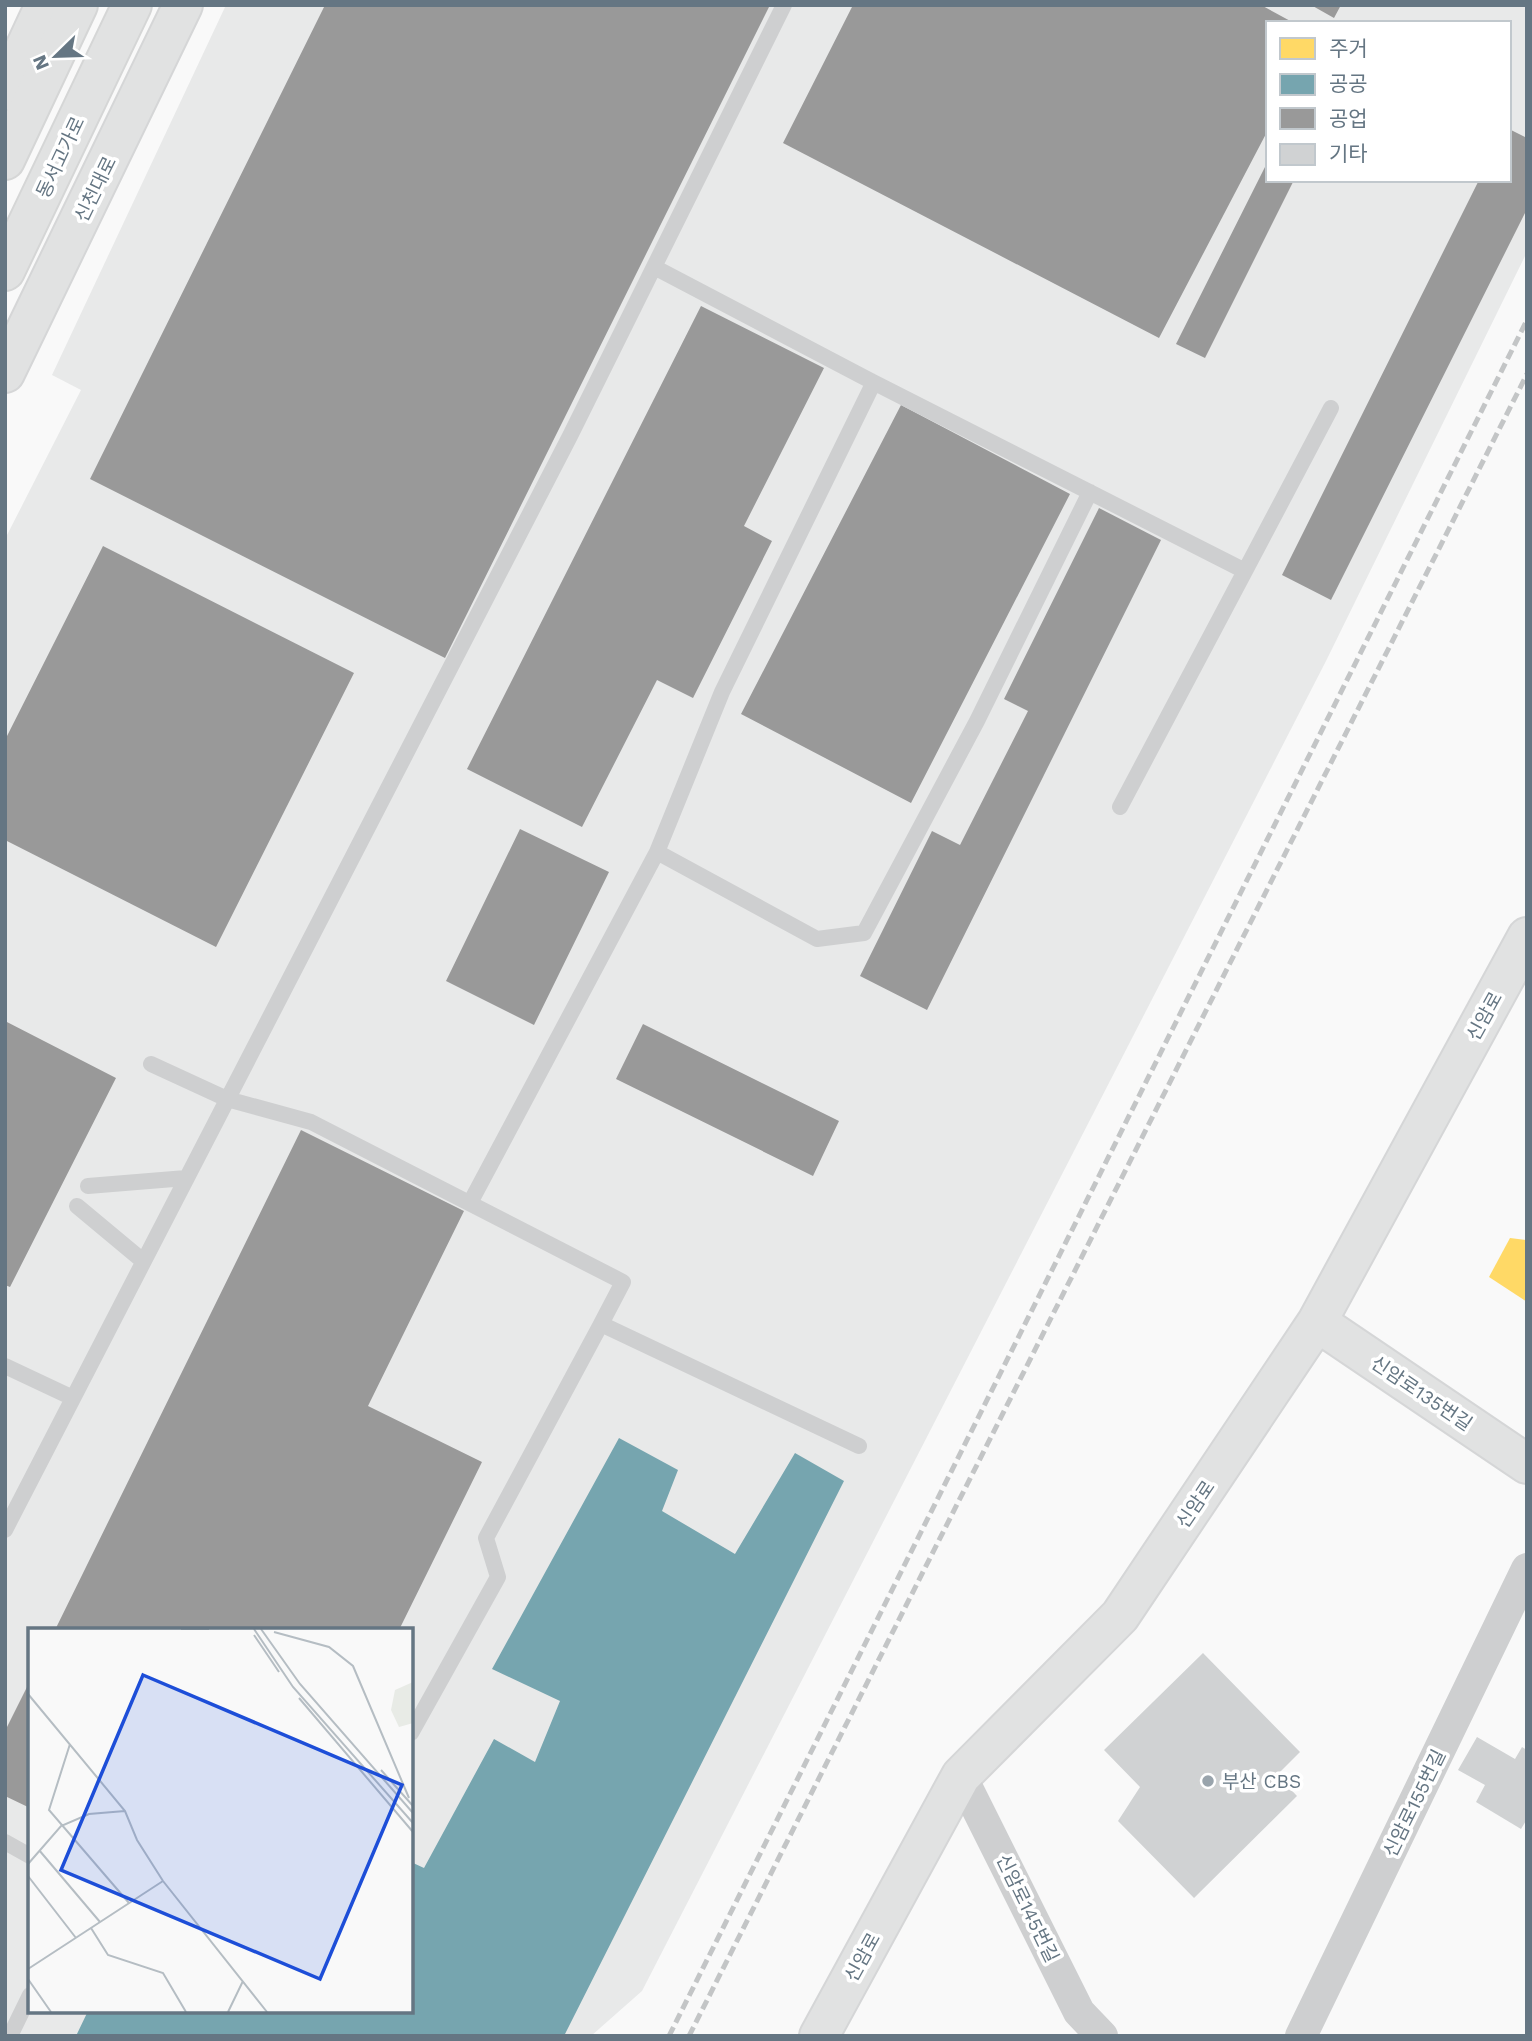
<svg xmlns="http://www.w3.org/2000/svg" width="1532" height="2041" font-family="'Work Sans','Noto Sans KR',sans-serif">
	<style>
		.built { fill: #e8e9e9; fill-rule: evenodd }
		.homes { fill: #ffd966 }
		.public { fill: #76a5af }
		.industry { fill: #999 }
		.building { fill: #d0d2d3 }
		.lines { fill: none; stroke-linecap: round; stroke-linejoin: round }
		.secondary-casing { stroke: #d5d6d7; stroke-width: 42 }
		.highway-casing { stroke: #d5d6d6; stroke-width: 42 }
		.lane { stroke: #cecfd0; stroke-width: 16 }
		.street { stroke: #cecfd0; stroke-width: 32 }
		.secondary { stroke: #e1e2e2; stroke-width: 38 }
		.highway { stroke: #e1e2e2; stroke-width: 38 }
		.rail { stroke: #c3c5c6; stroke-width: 5; stroke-dasharray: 10 5; stroke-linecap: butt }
		.poi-dot { fill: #99a4ac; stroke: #fff; stroke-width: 2.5 }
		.labels { text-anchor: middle; stroke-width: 7; stroke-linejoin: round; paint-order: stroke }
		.street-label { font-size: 19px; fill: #657683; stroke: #fff }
		.poi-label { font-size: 19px; fill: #657683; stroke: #fff; text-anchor: start }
		.inset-road { fill: none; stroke: #b5bdc3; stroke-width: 2 }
		.view { fill: #1d4ed8; fill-opacity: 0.15; stroke: #1d4ed8; stroke-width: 3.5 }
		.inset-edge { fill: none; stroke: #657683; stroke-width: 3.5 }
	</style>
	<rect width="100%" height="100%" fill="#f9f9f9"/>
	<path class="built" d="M226,5H1527V252L1326,661L642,1991L591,2036H5V539L81,390L52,375ZM1268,23H1509V180H1268ZM30,1630H411V2011H30Z"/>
	<path class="homes" d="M1510,1238L1527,1240V1302L1489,1277Z"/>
	<path class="public" d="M619,1438L678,1470L662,1511L735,1554L795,1453L844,1481L564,2036H76L88,2011H411V1862L424,1868L494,1739L535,1762L560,1701L492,1669Z"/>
	<path class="industry" d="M325,5H770L445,658L90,479Z
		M853,5H1261L1294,23H1268V130L1159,338L783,143Z
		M1311,5H1341L1334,18Z
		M1509,129L1527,138V209L1331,600L1282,575L1479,180H1509Z
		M1268,161V180H1294L1205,358L1176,344Z
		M701,306L824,368L744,526L772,541L693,698L657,680L582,827L467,769Z
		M901,405L1070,494L911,803L741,714Z
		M1099,508L1161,540L927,1010L860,976L932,831L960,845L1028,711L1004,699Z
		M103,546L354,673L216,947L5,840V740Z
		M520,829L609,872L534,1025L446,981Z
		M5,1021L116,1078L10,1287L5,1285Z
		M643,1024L839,1121L813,1176L616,1079Z
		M301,1130L464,1211L368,1406L482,1462L399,1630H55Z
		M30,1681V1808L5,1796V1731Z"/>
	<path class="building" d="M1203,1653L1300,1752L1277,1775L1297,1796L1194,1898L1118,1821L1140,1787L1104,1750Z
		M1477,1737L1515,1759L1522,1747L1527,1750V1819L1521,1829L1476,1802L1485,1785L1458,1770Z"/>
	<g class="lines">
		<defs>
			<path id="secondary" d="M5,91L45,5
				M5,373L183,5
				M1317,1322L1527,1464
				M819,2036L961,1776L1120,1616L1317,1322L1527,937"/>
			<path id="highway" d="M5,160L78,5
				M5,271L132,5"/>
		</defs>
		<use href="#secondary" class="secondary-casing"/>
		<use href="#highway" class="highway-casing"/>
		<path class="lane" d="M654,267L871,381L1245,571L1331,408
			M1120,807L1245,571
			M657,852L817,939L864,933L977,721L1090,492
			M151,1064L227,1099L311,1122L623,1282L601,1324
			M88,1186L186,1178
			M470,1203L657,852L722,692L871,388V381
			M77,1206L143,1261
			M5,1366L73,1398
			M5,1530L570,436L784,5
			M411,1733L498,1577L486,1538L601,1324L859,1446
			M5,1842L30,1856
			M10,2036L30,1995"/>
		<path class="street" d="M961,1776L1079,2012L1102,2036
			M1301,2036L1527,1569"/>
		<use href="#secondary" class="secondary"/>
		<use href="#highway" class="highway"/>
		<path class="rail" d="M669,2036L1527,320
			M689,2036L1527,374"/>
	</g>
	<circle class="poi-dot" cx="1208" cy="1781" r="7"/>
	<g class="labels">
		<g class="street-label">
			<text transform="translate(60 157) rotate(-65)" y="7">동서고가로</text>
			<text transform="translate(95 189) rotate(-64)" y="7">신천대로</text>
			<text transform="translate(1484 1016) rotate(-61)" y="7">신암로</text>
			<text transform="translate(1422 1393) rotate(34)" y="7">신암로135번길</text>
			<text transform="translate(1195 1504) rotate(-56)" y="7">신암로</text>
			<text transform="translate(1414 1803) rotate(-64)" y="7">신암로155번길</text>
			<text transform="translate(1028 1908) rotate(64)" y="7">신암로145번길</text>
			<text transform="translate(862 1957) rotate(-61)" y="7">신암로</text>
		</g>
		<g class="poi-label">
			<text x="1222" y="1788">부산 CBS</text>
		</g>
	</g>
	<g transform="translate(28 1628)">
		<rect width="385" height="385" fill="#f9f9f9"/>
		<path d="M385,54V95L371,99L363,82L367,62Z" fill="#e8ebe6"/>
		<path class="inset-road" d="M153,1H181M226,1L265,59L385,195M233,1L272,56L385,185M246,4L301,19L325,38L381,170M226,7L251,44M0,66L97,183L109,212L135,253L239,384M271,70L385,204M42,116L21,182L101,275M353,142L385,178M11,222L72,294M0,236L33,198L61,186L97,183M0,248L48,310M63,300L80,327L135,345L158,384M0,341L135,253M0,351L23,384M200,384L215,353"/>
		<path class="view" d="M115,47L374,157L292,351L33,242Z"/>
		<rect width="385" height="385" class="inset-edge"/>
	</g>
	<rect width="1532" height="2041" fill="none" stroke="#657683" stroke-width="14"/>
	<rect x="1266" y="21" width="245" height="161" fill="#ffffff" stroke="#c1c8cd" stroke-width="2"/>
	<rect x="1280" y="38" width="35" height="21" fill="#ffd966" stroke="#c1c8cd" stroke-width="2"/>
	<text x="1329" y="56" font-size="21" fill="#657683">주거</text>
	<rect x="1280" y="74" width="35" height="21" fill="#76a5af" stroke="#c1c8cd" stroke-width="2"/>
	<text x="1329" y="91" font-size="21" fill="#657683">공공</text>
	<rect x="1280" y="108" width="35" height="21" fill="#999999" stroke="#c1c8cd" stroke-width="2"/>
	<text x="1329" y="126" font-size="21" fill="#657683">공업</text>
	<rect x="1280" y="144" width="35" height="21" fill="#d0d2d3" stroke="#c1c8cd" stroke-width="2"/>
	<text x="1329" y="161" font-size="21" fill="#657683">기타</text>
	<g transform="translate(56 56) rotate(247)" stroke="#ffffff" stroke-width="5" paint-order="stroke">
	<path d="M0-5L12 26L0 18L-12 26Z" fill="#657683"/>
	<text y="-10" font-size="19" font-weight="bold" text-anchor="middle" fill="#657683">N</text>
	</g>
</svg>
